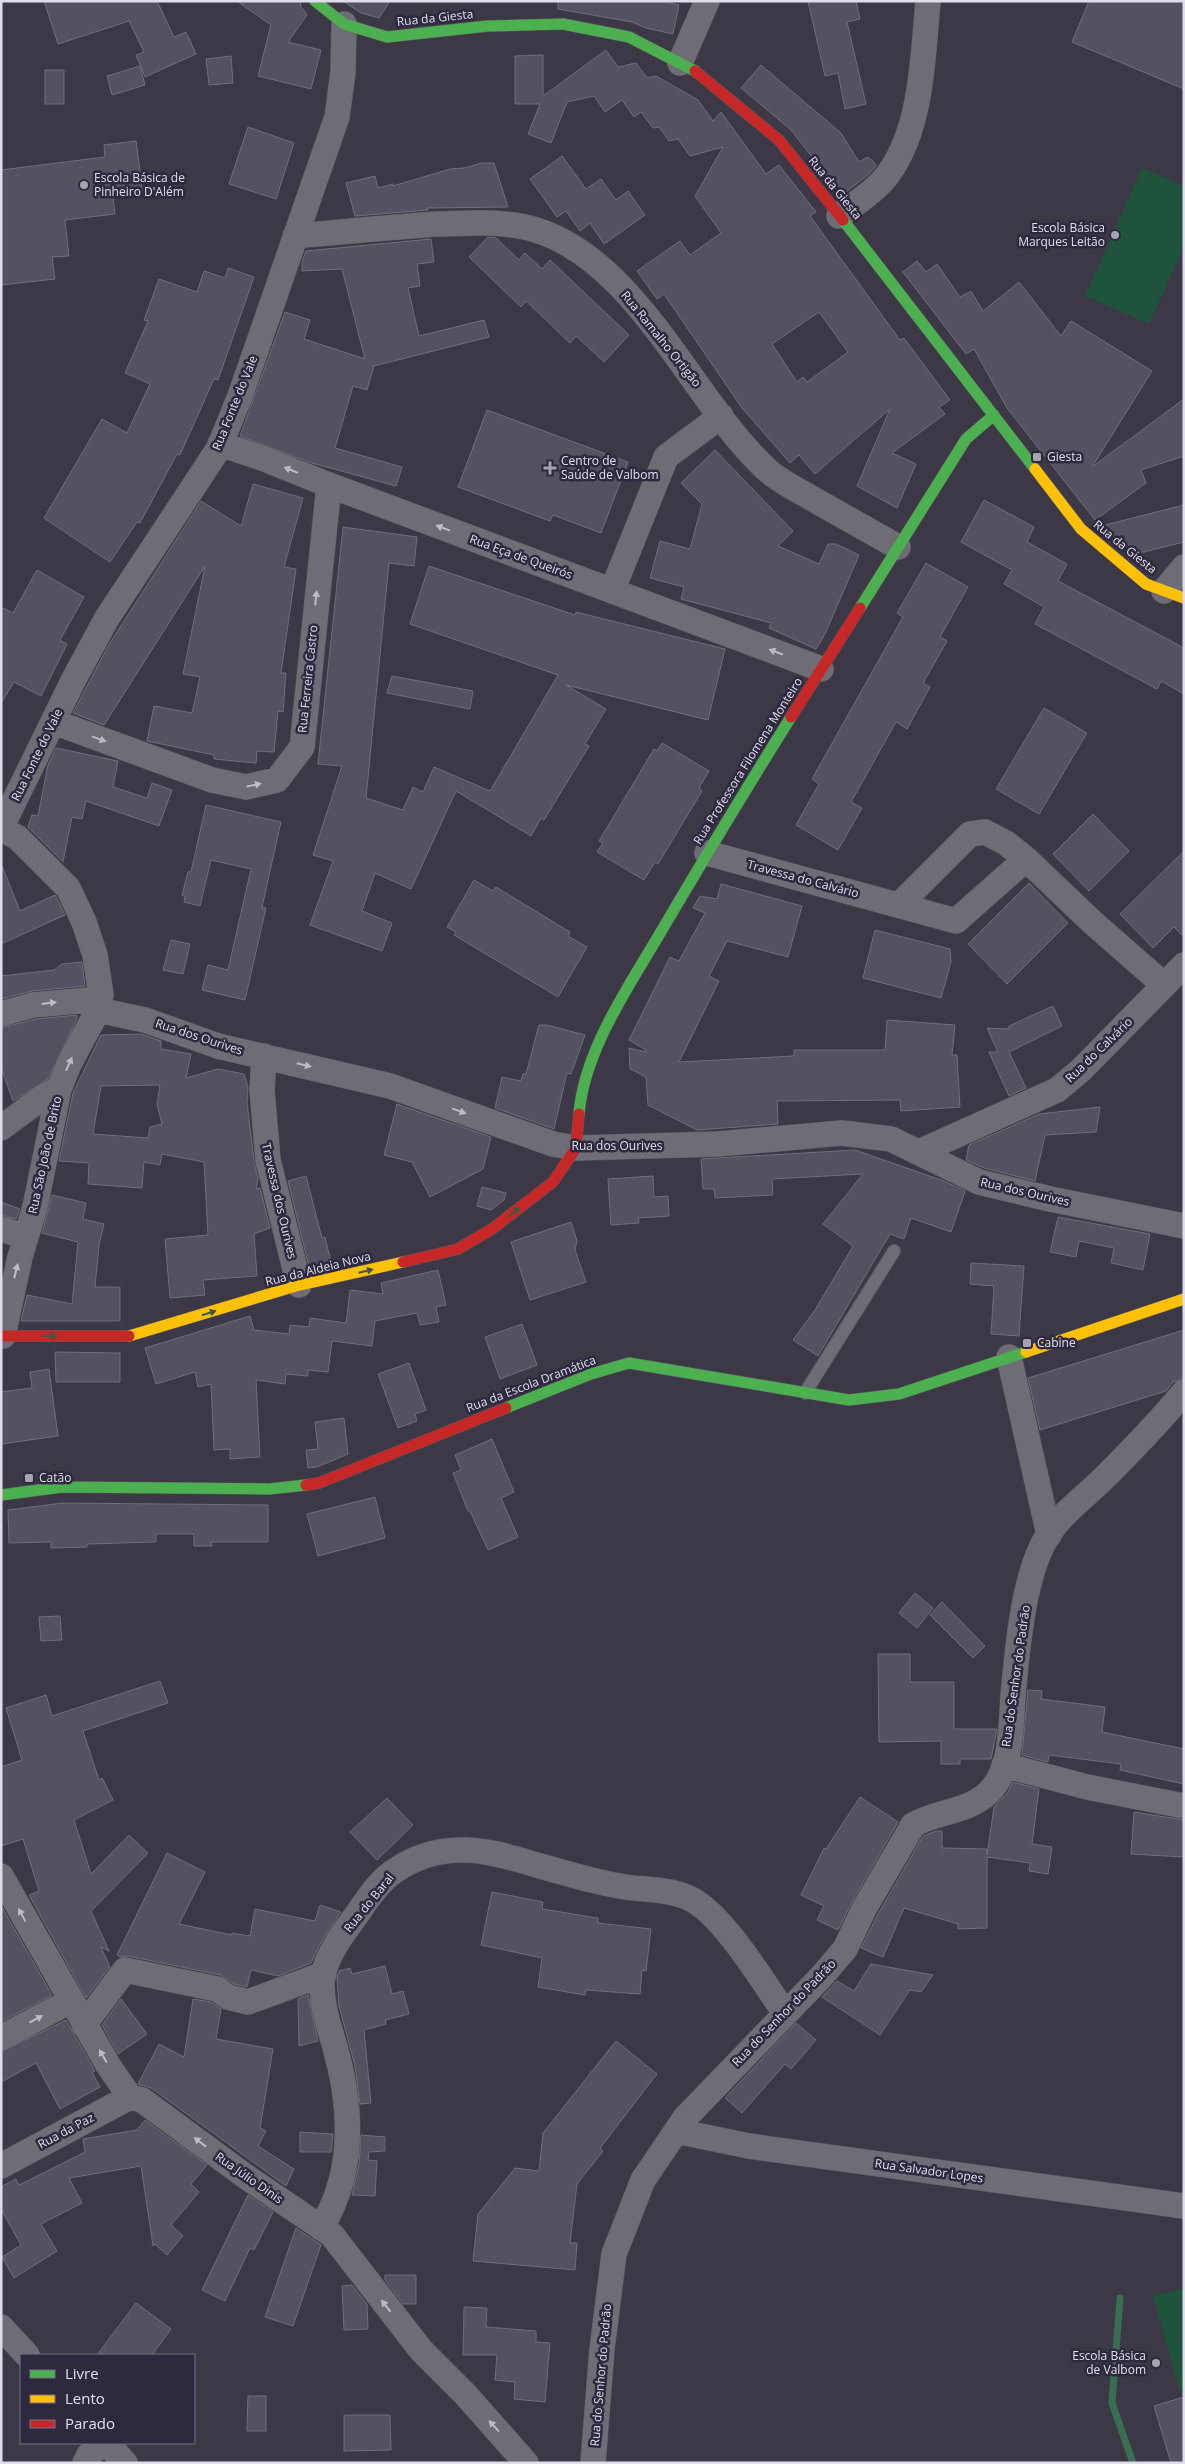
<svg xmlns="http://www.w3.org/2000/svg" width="1185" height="2464" font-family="'Open Sans',sans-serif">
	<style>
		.green { fill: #1f533b }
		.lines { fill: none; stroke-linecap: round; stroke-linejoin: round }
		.stream { stroke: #386e52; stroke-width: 7 }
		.building { fill: #555160; stroke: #716d79; fill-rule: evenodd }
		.lane-casing { stroke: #5a5762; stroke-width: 14 }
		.street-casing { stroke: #5a5762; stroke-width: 26 }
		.fast-casing { stroke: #5a5762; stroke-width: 12 }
		.slow-casing { stroke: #5a5762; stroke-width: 12 }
		.jam-casing { stroke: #5a5762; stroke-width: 12 }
		.lane { stroke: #6e6c75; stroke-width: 12 }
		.street { stroke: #6e6c75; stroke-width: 25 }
		.fast { stroke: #4caf50; stroke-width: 11 }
		.slow { stroke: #ffc107; stroke-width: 11 }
		.jam { stroke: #c62828; stroke-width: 11 }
		.oneway { fill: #bebbc8 }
		.oneway2 { fill: #395846 }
		.poi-dot { fill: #a7a3b1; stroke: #2f2940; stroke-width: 2 }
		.labels { text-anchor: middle; stroke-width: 5; stroke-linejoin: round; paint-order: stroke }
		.street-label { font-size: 12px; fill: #e0ddeb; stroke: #2f2940 }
		.poi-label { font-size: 12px; fill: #e0ddeb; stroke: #2f2940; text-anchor: start }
	</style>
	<rect width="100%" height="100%" fill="#3c3845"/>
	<path class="green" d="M1142,168L1184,186V247L1149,324L1085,296Z
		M1184,2288V2391L1180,2392L1153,2296Z"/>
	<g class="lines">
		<path class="stream" d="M1120,2298L1112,2403L1133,2463"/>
	</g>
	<path class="building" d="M44,1H157L174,37L186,32L196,54L145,77L136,55L144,52L129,21L58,44Z
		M237,1H300L301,7L307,15L288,42L321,50L311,89L258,76L271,25Z
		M343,1H390L379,18L361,13Z
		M558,1H661L679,5L673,34L646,28L632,22L558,9Z
		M808,1H856L860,19L847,22L866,104L845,109L838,73L825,76Z
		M1089,1H1184V89L1072,42Z
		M606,50L618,67L636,63L647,78L656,76L698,100L713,121L721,112L766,174L779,165L816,212L810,216L900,340L904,338L950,400L939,407L945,414L892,453L916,464L897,508L857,486L890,409L815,474L799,455L790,463L742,408L664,294L657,299L637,271L680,241L690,255L721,233L695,196L723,147L690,156L678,139L669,141L659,127L653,128L641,112L634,117L622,100L605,112L594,96L567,102L551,143L528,134L540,104H515V56L543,55V96ZM819,312L848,352L807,382L803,377L797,382L772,344Z
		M231,56L233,83L209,85L206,59Z
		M761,65L841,133L859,162L868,157L874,162L876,166L868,175L842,195L791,130L741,88Z
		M140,66L145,85L112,95L107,76Z
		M45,70H64V104H45Z
		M248,127L294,143L276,199L229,184Z
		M136,141L143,194L113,197L115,214L65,220L69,256L52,257L55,279L1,285V170L105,157L104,145Z
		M562,156L586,189L601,179L616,200L628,191L645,215L604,244L590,223L580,231L566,211L557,217L530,179Z
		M482,163H494L508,207L427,208L428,210L355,216L346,183L375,176L378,188L393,184V186L450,169L464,168Z
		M488,237L496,238L519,260L525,253L542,269L550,260L629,335L604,362L576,336L570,343L526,301L521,307L469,257Z
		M431,239L434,262L417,264L420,286L408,288L419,336L484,320L489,337L374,366L367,390L353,386L335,448L402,467L396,486L312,463L240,436L285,312L310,320L304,339L365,359L342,269L302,271V262L306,251Z
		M917,261L926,272L937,264L960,297L971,291L983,311L1019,282L1061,336L1071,321L1152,371L1092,467L1184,399V456L1141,470L1146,483L1095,520L1007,408L974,349L966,354L903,272Z
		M228,268L254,277L218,380L214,379L180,455L177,454L140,523L137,522L110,562L44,518L102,419L127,433L150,384L125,373L148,321L144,320L159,279L197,292L204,271L225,278Z
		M487,410L628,462L601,533L553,515L550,521L458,487Z
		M715,450L793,531L778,546L819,564L828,544H836L859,555L825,634L816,649L769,628L771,623L681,599L684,587L650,578L660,541L690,549L702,504L681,483Z
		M253,484L303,498L284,567L296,569L281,673H286L283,712L278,711L274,752L257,751L256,763L214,759V755L147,741L154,706L192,713L200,677L183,674L205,566L104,725L73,713L108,646L201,501L241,526Z
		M984,500L1034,527L1027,542L1067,564L1058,581L1184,648V694L1161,681L1157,689L1035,624L1044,607L1004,584L1012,570L961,542Z
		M1184,505V542L1144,552L1133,553L1101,526Z
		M343,527L417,537L414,566L389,563L366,798L403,810L413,787L423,792L434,767L490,791L558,675L410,624L429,566L575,615L576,612L725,649L708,720L566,685L606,709L585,744L589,746L544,820L541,818L531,836L456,791L411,889L375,873L362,911L392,923L382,951L310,925L333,861L313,855L342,766L318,764Z
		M926,563L968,587L940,637L947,641L923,683L930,687L907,729L896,722L851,802L862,808L838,850L796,825L819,784L812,779L903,617L897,613Z
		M37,570L84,597L60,640L67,644L41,696L14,682L1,703V607L13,613Z
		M392,676L473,691L470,709L387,693Z
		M1044,708L1087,733L1039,814L996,789Z
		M662,743L709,771L699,788L702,791L658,864L655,862L644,880L597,852L603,843L599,841L654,749L657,751Z
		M56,748L118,761L113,787L147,798L152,783L172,790L159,826L86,801L82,819L72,817L63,862L28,827L32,815L38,816L48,765Z
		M206,805L281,822L262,907L266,908L245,1000L202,990L208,965L228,970L251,869L211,860L200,906L184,902L185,896L182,895L188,872H191Z
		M1093,814L1129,851L1089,891L1053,854Z
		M1184,851V937L1174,927L1153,948L1120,914Z
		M2,866L20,911L55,895L65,915L1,944Z
		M474,880L493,891L496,887L570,932L568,936L587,947L558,997L454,935L456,932L447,927Z
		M1029,883L1068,923L1007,984L968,944Z
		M721,884L802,906L788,957L727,941L709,976L719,981L679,1062L794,1056V1050H885L887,1020L955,1025L952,1055H957L960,1107L901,1111L900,1100L777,1101L778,1124L697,1130L648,1105L646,1077L630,1069L629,1048L646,1052V1050L629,1040L670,957L679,961L705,913L693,908L700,896L717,899Z
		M875,930L950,949L951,962L941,998L863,978Z
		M171,940L190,944L183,974L163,970Z
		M82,962L85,986L32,991L1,999V976L54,970L62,964Z
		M1053,1006L1062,1026L1009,1052L1026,1088L1009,1096L989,1052H998L987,1028L1009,1029V1026Z
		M77,1015V1019L48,1079L13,1101L1,1067V1028L36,1019Z
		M539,1025H547L585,1035L571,1074L567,1073L554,1129L495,1108L502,1077L521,1081L523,1074H526Z
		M142,1034L161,1041V1049L191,1054L186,1078L218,1069L244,1074L248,1087L247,1103L254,1161L258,1179L256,1189L260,1188L270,1228L254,1234L257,1276L203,1280L205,1295L170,1298L165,1239L208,1235L204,1162L162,1154L160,1165L144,1162L142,1188L88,1184L89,1163L59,1161L73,1093L101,1035ZM160,1085L157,1104L162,1124L150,1127L148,1138L93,1134L101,1086Z
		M397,1104L491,1137L483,1169L430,1197L412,1162L384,1155Z
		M1100,1107L1096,1132L1045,1135L1035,1181L984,1168L966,1160L969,1145L1039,1114Z
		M855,1150L944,1181L965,1191L951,1232L911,1218L904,1239L890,1234L818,1356L793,1340L815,1310L853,1246L823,1224L863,1174L772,1179L773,1195L715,1198L714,1189H703L701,1159Z
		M306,1176L322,1238L325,1237L331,1262L309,1267L288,1181Z
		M653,1176L654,1197L668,1196L669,1216L638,1218L639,1223L611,1225L608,1179Z
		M482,1187L506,1193L504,1200L491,1210L477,1206Z
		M52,1195L86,1203L83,1219L104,1224L99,1245L95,1287H120V1321H21L27,1295L72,1304L78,1242L42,1233Z
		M1,1202L20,1209L16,1219L1,1215Z
		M1058,1217L1150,1234L1143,1270L1111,1263L1114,1248L1079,1241L1076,1257L1050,1252Z
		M571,1222L577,1241L575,1250L586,1282L530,1300L511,1242Z
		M971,1263L1024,1266L1019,1336L991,1334L994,1286L970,1284Z
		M438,1270L446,1305L436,1307L439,1322L420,1325L417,1313L375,1321L372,1346L332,1341L328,1372L308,1370V1376L286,1374L285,1384L256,1380L260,1457L230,1459V1449L214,1450L211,1384L198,1387L195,1372L156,1384L145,1348L250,1316L254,1330L289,1334L290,1325L309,1327L310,1318L346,1323L350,1290L383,1294L381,1283Z
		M522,1324L537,1365L500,1379L485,1337Z
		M1184,1330V1378L1173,1382L1166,1391L1040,1430L1028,1378Z
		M55,1352L120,1353V1382H56Z
		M409,1363L426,1410L415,1414L417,1421L398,1428L378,1374Z
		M49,1369L58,1436L1,1444V1392L32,1388L30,1372Z
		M344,1418L348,1454L317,1467L308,1468L306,1450L318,1449L315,1422Z
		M492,1439L514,1492L501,1498L518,1537L488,1550L470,1511H468L453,1473L461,1470L455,1455Z
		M375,1497L385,1538L318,1556L307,1514Z
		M63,1503L268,1505V1542H211L212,1546H194V1534H156V1542L87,1544V1547L51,1548V1542L9,1543L8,1510Z
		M915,1593L933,1608L917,1628L899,1613Z
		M942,1602L985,1646L973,1658L930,1615Z
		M60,1616L62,1640L41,1641L39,1617Z
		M878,1654H910V1682H954V1729H997L991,1759H960V1764H941V1741L879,1742Z
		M160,1681L168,1703L83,1731L99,1780L102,1778L113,1800L74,1820L91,1874L129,1835L148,1853L91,1911L109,1951L101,1947L110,1967L86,1998L29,1895L39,1891L23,1839L1,1846V1767L22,1760L6,1708L46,1695L52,1716Z
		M1028,1690L1042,1691L1041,1699L1105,1707L1102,1732L1184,1749V1784L1120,1770L1121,1764L1049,1755L1048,1762L1022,1755Z
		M1013,1782L1039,1789L1032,1844L1052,1847L1048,1874L1029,1871L1030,1863L987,1857V1928L958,1929V1924L904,1908L883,1957L861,1948L877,1916L923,1836L936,1831H942V1848L987,1849V1855L994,1807L1008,1792Z
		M860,1797L898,1822L852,1902L838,1930L817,1920L824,1906L801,1895L824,1848L826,1849Z
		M387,1798L413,1825L377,1860L350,1832Z
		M1134,1812L1184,1820V1857L1131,1854Z
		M167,1853L205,1872L179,1924L232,1935V1933L250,1936L255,1909L315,1921L320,1905L341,1912L321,1942L311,1963L278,1976L251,1970L247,1987L234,1984L220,1975L128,1956L120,1957L117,1955Z
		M492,1892L543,1902L542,1909L598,1918V1923L651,1929L646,1971L642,1970L640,1994L586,1990L585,1995L538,1987L542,1958L481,1945Z
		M2,1907L52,1995L1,2022V1908Z
		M871,1964L933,1975L921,1992L910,1990L880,2035L822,1997L837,1981L854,1991Z
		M385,1966L392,1994L403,1991L409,2014L385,2020L386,2024L364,2030L371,2103L360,2104L355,2066L339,2006L337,1979L339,1971L350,1968L352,1974Z
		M308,1995L318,2041L299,2046L298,1999Z
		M121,1999L147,2034L118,2054L102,2025Z
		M193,1999L211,2002L221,2009L216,2039L273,2049L260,2128L266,2131L258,2146L294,2169L286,2186L151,2088L138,2084L159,2044L184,2057Z
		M66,2020L95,2071L92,2072L100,2087L60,2109L36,2063L1,2082V2052Z
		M796,2023L816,2040L791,2069L785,2064L742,2113L725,2098Z
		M616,2041L657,2074L600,2148L603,2151L577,2184L570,2243H577L575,2270L473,2261L478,2214L515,2168L539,2171L543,2133Z
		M145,2120L207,2165L191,2184L199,2192L171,2225L183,2236L167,2255L155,2244L153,2246L141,2166L69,2178L82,2203L41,2224L57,2251L14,2278L2,2257L21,2245L1,2209V2187L16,2179L19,2185L85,2152L83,2139L137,2130Z
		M300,2132L333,2134L331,2152H300Z
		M361,2135L385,2137V2151L369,2152L368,2160L377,2161L375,2196L352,2195L359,2165Z
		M248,2195L273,2212L254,2250L250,2248L225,2301L202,2290Z
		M296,2228L321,2245L293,2326L265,2317Z
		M385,2275H416V2304H403L385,2280Z
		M352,2285L367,2304L368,2329L344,2330L342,2286Z
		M136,2303L171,2329L152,2355H97Z
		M464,2307L487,2308L486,2327L536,2331V2342L550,2343L545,2402L514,2399L515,2382L495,2380L497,2355H463Z
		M248,2396H266V2431H247Z
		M1184,2397V2463H1171L1154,2406Z
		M344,2415H390L391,2450L344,2451Z"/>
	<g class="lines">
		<defs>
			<path id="lane" d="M805,1393L894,1251"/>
			<path id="street" d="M680,63L707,1
				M839,216C856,203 877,190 889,173C922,127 923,56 928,1
				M295,236C343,232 390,227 438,224C467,223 496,221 525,227C633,251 691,399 765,468C778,481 798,490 813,499C841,515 870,531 898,547
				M220,444L262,458L329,485L821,669
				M612,591L666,457L721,416
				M1164,591L1184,567
				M54,722L212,780L246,787L277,780L302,747L329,485
				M1,828L74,679L107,618L219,448L240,396L337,117L343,72L344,24
				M1,828L18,838L68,888L84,922L95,955L101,995L98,1010L69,1064L59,1089L35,1207L20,1257L3,1336
				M707,853L956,921L1026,859L1091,921L1164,985
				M899,905L970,834L985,832L1006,843L1026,859
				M1,1014L33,1005L88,1000L98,1010L145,1020L218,1046L390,1086L553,1144L576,1148L718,1144L842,1133L891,1139L979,1182L1050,1199L1184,1226
				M264,1056L262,1090L268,1160L299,1285
				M1,1128L43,1097L59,1089
				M919,1152L1057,1090L1081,1070L1184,965
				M1,1229L26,1237
				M1009,1357L1049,1535
				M1004,1765L1087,1787L1184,1806
				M1,1876L108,2065L130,2097L142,2100L245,2176L332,2235L421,2350L465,2394L526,2463
				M84,2025L125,1970L217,1989L228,1997L248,2002L324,1974
				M1,2038L70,2001
				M676,2131L749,2146L1184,2206
				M1,2166L130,2097
				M321,2228C355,2173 352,2107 335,2047C329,2026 322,2008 322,1985C322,1961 341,1936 355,1917C365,1903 378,1882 393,1872C444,1836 491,1851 547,1868C572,1875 598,1883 625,1887C648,1890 670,1889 691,1899C724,1916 763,1982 785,2013
				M1,2327L27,2355
				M107,2443L125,2463
				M85,2463L89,2455L103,2443
				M593,2463L602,2349L614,2254L643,2180L685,2118L822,1976L845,1949L864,1909L913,1825C937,1811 966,1813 988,1793C1015,1768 1010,1718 1014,1685C1018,1643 1024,1581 1043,1544C1057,1516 1083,1499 1104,1478C1132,1450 1159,1422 1184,1392"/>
			<path id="fast" d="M315,1L344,24L387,37L488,26L563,24L629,37L695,71
				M843,220L1035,469
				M860,608L966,439L994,415
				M579,1114C584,1051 628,988 659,935C702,862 746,789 791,717
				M506,1408L591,1374L629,1363L849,1400L899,1394L1026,1352
				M1,1495L62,1487L269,1489L306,1485"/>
			<path id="slow" d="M1035,469L1081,529L1146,584L1184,598
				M129,1336L296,1286L403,1262
				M1026,1352L1184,1299"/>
			<path id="jam" d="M695,71L779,140L843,220
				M791,717L860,608
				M403,1262L458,1249L492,1229L553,1182L576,1148L579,1114
				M1,1336H129
				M306,1485L319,1483L506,1408"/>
		</defs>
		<use href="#lane" class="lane-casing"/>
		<use href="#street" class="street-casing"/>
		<use href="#fast" class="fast-casing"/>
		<use href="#slow" class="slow-casing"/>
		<use href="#jam" class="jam-casing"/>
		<use href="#lane" class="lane"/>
		<use href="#street" class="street"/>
		<use href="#fast" class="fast"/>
		<use href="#slow" class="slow"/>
		<use href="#jam" class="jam"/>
	</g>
	<defs><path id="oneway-solid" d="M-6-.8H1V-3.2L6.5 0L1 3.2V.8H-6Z" transform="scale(1.25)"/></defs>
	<g class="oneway">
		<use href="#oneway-solid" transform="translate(291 470) rotate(-158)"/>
		<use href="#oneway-solid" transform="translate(443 528) rotate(-159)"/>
		<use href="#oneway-solid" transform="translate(316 598) rotate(-84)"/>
		<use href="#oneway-solid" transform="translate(776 652) rotate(-159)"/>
		<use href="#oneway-solid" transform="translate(99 739) rotate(20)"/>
		<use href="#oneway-solid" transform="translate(254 785) rotate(-12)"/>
		<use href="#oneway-solid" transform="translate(49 1003) rotate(-7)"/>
		<use href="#oneway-solid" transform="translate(69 1064) rotate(-66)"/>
		<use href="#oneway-solid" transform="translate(304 1065) rotate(13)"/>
		<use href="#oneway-solid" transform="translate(459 1111) rotate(20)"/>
		<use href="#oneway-solid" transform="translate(16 1271) rotate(-76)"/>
		<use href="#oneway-solid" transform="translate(22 1915) rotate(-118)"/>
		<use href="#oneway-solid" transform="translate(36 2019) rotate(-28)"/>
		<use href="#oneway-solid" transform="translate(103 2056) rotate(-120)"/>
		<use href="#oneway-solid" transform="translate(200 2142) rotate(-142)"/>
		<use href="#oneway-solid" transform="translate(386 2306) rotate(-128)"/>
		<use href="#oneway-solid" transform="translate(494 2426) rotate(-132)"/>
	</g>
	<g class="oneway2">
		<use href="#oneway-solid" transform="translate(514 1212) rotate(-38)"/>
		<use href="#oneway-solid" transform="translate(366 1271) rotate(-13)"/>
		<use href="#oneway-solid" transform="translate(209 1313) rotate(-17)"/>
		<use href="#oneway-solid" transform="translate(50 1336) rotate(1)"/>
	</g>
	<g class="poi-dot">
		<circle cx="84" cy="185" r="5"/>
		<circle cx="1115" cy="235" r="5"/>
		<rect x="1032" y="452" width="10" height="10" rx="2.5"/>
		<path d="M547.5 460.5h5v5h5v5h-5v5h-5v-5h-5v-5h5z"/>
		<rect x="1022" y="1338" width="10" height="10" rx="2.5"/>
		<rect x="24" y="1473" width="10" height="10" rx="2.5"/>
		<circle cx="1156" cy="2363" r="5"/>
	</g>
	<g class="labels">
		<g class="street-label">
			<text transform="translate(435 18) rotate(-6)" y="4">Rua da Giesta</text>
			<text transform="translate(835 188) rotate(51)" y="4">Rua da Giesta</text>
			<text transform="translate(661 339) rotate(51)" y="4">Rua Ramalho Ortigão</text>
			<text transform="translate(235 403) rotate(-68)" y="4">Rua Fonte do Vale</text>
			<text transform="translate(1125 547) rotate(39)" y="4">Rua da Giesta</text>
			<text transform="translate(521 557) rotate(20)" y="4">Rua Eça de Queirós</text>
			<text transform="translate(308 679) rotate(-84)" y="4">Rua Ferreira Castro</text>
			<text transform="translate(37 755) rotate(-64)" y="4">Rua Fonte do Vale</text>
			<text transform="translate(748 761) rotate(-58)" y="4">Rua Professora Filomena Monteiro</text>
			<text transform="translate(803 879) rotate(15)" y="4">Travessa do Calvário</text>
			<text transform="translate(199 1037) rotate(18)" y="4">Rua dos Ourives</text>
			<text transform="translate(1099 1050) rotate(-44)" y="4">Rua do Calvário</text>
			<text x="617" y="1150">Rua dos Ourives</text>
			<text transform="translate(45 1155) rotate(-78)" y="4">Rua São João de Brito</text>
			<text transform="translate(1025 1192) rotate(13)" y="4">Rua dos Ourives</text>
			<text transform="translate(279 1201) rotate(77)" y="4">Travessa dos Ourives</text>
			<text transform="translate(318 1269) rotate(-14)" y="4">Rua da Aldeia Nova</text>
			<text transform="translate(531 1384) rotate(-21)" y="4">Rua da Escola Dramática</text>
			<text transform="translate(1016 1676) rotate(-82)" y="4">Rua do Senhor do Padrão</text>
			<text transform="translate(369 1903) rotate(-51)" y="4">Rua do Baral</text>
			<text transform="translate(784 2013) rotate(-46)" y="4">Rua do Senhor do Padrão</text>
			<text transform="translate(66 2131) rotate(-28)" y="4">Rua da Paz</text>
			<text transform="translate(929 2171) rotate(8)" y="4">Rua Salvador Lopes</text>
			<text transform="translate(249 2178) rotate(35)" y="4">Rua Júlio Dinis</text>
			<text transform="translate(601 2375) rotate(-85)" y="4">Rua do Senhor do Padrão</text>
		</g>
		<g class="poi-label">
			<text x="94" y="182">Escola Básica de<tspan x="94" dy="14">Pinheiro D'Além</tspan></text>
			<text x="1105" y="232" text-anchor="end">Escola Básica<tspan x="1105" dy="14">Marques Leitão</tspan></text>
			<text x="1047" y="461">Giesta</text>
			<text x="561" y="465">Centro de<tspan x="561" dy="14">Saúde de Valbom</tspan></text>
			<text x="1037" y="1347">Cabine</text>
			<text x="39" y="1482">Catão</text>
			<text x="1146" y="2360" text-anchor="end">Escola Básica<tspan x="1146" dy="14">de Valbom</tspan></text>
		</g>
	</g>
	<rect width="1185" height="2464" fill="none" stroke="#e0ddeb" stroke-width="5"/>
	<rect x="20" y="2354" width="175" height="90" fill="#2f2940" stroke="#767184"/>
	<rect x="30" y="2370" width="25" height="8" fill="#4caf50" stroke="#767184"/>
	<text x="65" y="2379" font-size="15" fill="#e0ddeb">Livre</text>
	<rect x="30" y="2395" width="25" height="8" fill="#ffc107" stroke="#767184"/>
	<text x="65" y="2404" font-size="15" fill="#e0ddeb">Lento</text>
	<rect x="30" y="2420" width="25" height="8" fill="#c62828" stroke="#767184"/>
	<text x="65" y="2429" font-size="15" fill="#e0ddeb">Parado</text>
</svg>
